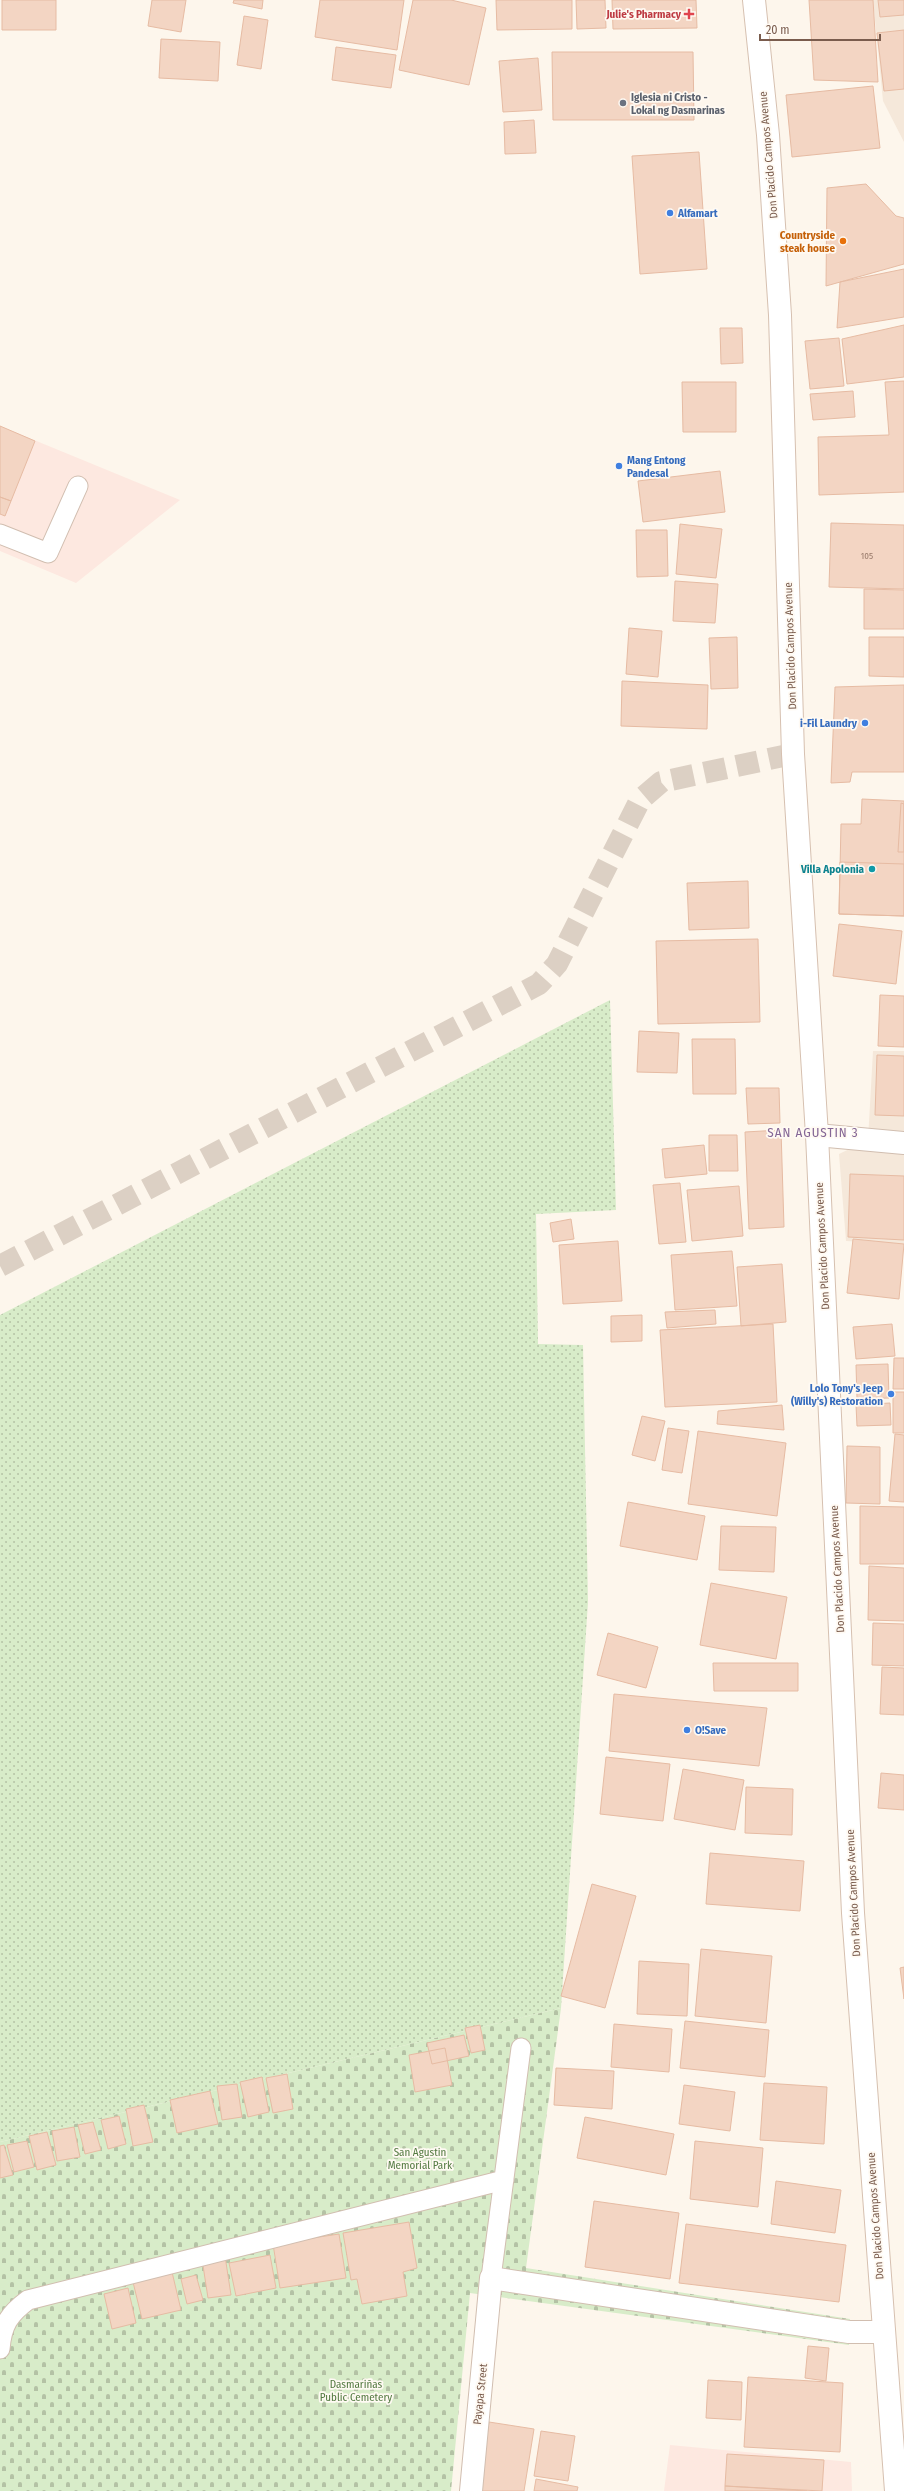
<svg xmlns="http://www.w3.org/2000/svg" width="904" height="2491" font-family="'Fira Sans Condensed',sans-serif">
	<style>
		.residential { fill: #f5e8da }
		.commercial { fill: #fde8e0 }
		.green { fill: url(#green-dots) }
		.cemetery { fill: url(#cemetery-stones) }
		.building { fill: #f3d5c3; stroke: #e6bba3 }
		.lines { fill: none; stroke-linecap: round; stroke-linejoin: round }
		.secondary-tunnel { stroke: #dcd0c4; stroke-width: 22; stroke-dasharray: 22 11; stroke-linecap: butt }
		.lane-casing { stroke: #d1beb0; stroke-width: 21 }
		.street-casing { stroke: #d1beb0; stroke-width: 24 }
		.secondary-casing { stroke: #d6c0b0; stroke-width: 24 }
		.lane { stroke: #fff; stroke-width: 19 }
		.street { stroke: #fff; stroke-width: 22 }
		.secondary { stroke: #fff; stroke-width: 22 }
		.health-dot { fill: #e0444e; stroke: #fffaf3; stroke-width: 1.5 }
		.worship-dot { fill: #6b7280; stroke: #fffaf3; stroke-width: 1.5 }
		.shop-dot { fill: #3f7fe0; stroke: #fffaf3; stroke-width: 1.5 }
		.food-dot { fill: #e8710a; stroke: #fffaf3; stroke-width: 1.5 }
		.culture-dot { fill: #0f9aa8; stroke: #fffaf3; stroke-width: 1.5 }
		.labels { text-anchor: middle; stroke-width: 3.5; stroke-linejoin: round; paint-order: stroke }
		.number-label { font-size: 9px; fill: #987a6a }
		.health-label { font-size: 11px; font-weight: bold; fill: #be3a42; stroke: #fffaf3; text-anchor: end }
		.worship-label { font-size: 11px; font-weight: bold; fill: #5b616d; stroke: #fffaf3; text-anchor: start }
		.street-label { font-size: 11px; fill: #7a5c4d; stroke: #fffaf3 }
		.shop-label { font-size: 11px; font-weight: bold; fill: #366cbe; stroke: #fffaf3; text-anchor: start }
		.food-label { font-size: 11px; font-weight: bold; fill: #c56008; stroke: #fffaf3; text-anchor: end }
		.culture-label { font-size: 11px; font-weight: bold; fill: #0d838f; stroke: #fffaf3; text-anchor: end }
		.park-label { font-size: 11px; fill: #537a41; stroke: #fffaf3 }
		.quarter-label { font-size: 13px; letter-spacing: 1px; fill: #846695; stroke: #fffaf3 }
	</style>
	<defs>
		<pattern id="green-dots" width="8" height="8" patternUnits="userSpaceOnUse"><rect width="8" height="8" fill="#d8ecc9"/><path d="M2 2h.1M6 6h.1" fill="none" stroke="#b4c2a5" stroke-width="1.8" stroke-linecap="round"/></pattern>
		<pattern id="cemetery-stones" width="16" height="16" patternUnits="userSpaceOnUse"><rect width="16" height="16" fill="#d8ecc9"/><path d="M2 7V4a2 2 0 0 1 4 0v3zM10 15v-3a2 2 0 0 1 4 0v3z" fill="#b4c2a5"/></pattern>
	</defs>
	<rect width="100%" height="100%" fill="#fdf6ec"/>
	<path class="residential" d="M873,0H904V142L883,101Z
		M873,1051H904V1244L846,1241L839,1154L868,1140Z"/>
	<path class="commercial" d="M0,426L180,500L76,583L0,551Z
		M670,2445L851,2462L852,2491H664Z"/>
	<path class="green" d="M610,1000L616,1210L536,1214L538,1344L583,1345L588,1602L561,2008L0,2142V1315Z"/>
	<path class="cemetery" d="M561,2008L526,2268L850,2319L849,2345L470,2293L451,2491H0V2142Z"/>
	<path class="building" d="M2,0H56V30H2Z
		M152,0H186L181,32L148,26Z
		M234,0H263L262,9L233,3Z
		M320,0H404L397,50L315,37Z
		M413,0H451L486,8L469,85L399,70Z
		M496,0H572V29L497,30Z
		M576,0H605L606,28L577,29Z
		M612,0H696L697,28L613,29Z
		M809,0H873L878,82L814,80Z
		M878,0H904V15L880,17Z
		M244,16L268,20L261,69L237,65Z
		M904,30V89L884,91L877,33Z
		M161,39L220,42L218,81L159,78Z
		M336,47L396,55L391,88L332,80Z
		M552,52H693L694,120H553Z
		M538,58L542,110L503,112L499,61Z
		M873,86L880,148L792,157L786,95Z
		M534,120L536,153L505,154L504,122Z
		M699,152L707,269L640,274L632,156Z
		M866,184L896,216L904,218V264L826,286L827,188Z
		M904,269V317L837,328L840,282Z
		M904,325V377L847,384L842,339Z
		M720,328H742L743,363L721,364Z
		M839,338L844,386L810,389L805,341Z
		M904,381V492L819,495L818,437L889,435L885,382Z
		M682,382H736V432H683Z
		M853,391L855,417L813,420L810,394Z
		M0,426L35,441L11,501L0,497Z
		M720,471L725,512L643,522L638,481Z
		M0,497L11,501L5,516L0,514Z
		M831,523L904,525V589L829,587Z
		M680,524L722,529L716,578L676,574Z
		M636,530H667L668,576L637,577Z
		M675,581L718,584L715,623L673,621Z
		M864,589L904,590V629H864Z
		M629,628L662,631L658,677L626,674Z
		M737,637L738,688L711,689L709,638Z
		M869,637H904V677L869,676Z
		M622,681L708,685L707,729L621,726Z
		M904,685V772H852L850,782L831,783L835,687Z
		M862,799L904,801V916L839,914L841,824H861Z
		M901,803L904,804V852H898Z
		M840,862L904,864V916L839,914Z
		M748,881L749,928L689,930L687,883Z
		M839,924L902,931L896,984L833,976Z
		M758,939L760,1022L658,1024L656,941Z
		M880,995L904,996V1047L878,1046Z
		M639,1031L679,1033L677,1073L637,1072Z
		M692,1039H735L736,1094H693Z
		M877,1055L904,1056V1116L875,1115Z
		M746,1088H779L780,1123L748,1124Z
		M781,1130L784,1227L749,1229L745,1132Z
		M709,1135H737L738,1171H709Z
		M704,1145L707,1174L665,1178L662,1149Z
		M850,1174L904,1176V1240L848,1237Z
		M680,1183L686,1242L659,1244L653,1185Z
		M739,1186L743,1236L692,1241L687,1190Z
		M571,1219L574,1239L553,1242L550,1223Z
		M853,1239L904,1244L899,1299L847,1293Z
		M618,1241L622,1301L563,1304L559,1245Z
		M732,1251L737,1306L675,1310L671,1255Z
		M782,1264L786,1322L741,1326L737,1267Z
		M715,1310L716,1324L667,1328L665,1312Z
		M642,1315V1341L611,1342V1316Z
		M773,1324L777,1402L665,1407L660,1330Z
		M892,1324L895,1356L856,1359L853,1327Z
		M894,1358H904V1389H893Z
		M888,1364L889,1398L857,1399L856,1365Z
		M893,1392H904V1433H893Z
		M890,1403L891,1425L857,1426L856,1405Z
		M782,1405L784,1430L717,1424L718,1411Z
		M642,1416L665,1421L655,1461L632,1455Z
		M668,1428L689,1431L682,1473L662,1470Z
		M698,1431L786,1443L777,1516L688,1504Z
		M895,1434L904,1435V1502L889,1501Z
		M847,1446L880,1447V1504L846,1503Z
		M628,1502L705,1516L697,1560L620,1546Z
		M860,1506L904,1507V1564H860Z
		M721,1526L776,1527L774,1572L719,1570Z
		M869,1566L904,1568V1621L868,1620Z
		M711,1583L787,1597L776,1659L700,1645Z
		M873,1623L904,1624V1666L872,1665Z
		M608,1633L658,1647L646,1688L597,1675Z
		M713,1663H798V1691H714Z
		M882,1667L904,1668V1715L880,1714Z
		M614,1694L767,1708L759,1766L609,1751Z
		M606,1757L670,1764L663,1821L600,1814Z
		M683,1769L744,1780L735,1830L674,1819Z
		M881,1773L904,1775V1810L878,1808Z
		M746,1787L793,1789L792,1835L745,1833Z
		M710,1853L804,1861L800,1911L706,1904Z
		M592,1884L636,1896L605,2008L561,1996Z
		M701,1949L772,1956L766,2023L695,2016Z
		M639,1961L689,1964L687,2016L637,2014Z
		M904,1967V1999L900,1968Z
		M685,2021L769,2030L765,2077L680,2068Z
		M614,2024L672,2029L669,2072L611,2067Z
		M480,2025L485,2050L471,2053L465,2028Z
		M464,2035L469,2056L432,2064L427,2043Z
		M445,2048L452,2085L415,2092L409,2055Z
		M556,2068L614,2071L612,2109L554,2105Z
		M287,2074L293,2109L273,2113L266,2078Z
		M262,2077L269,2112L248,2117L240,2082Z
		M764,2083L827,2087L824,2144L760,2140Z
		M237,2084L242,2117L222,2120L217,2086Z
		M684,2085L735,2092L730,2131L679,2124Z
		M210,2091L218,2124L177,2133L170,2100Z
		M144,2105L153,2142L133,2146L126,2109Z
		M119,2116L126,2144L108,2149L101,2120Z
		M585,2117L674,2134L666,2175L577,2158Z
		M93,2122L101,2150L85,2154L78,2125Z
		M74,2127L80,2157L57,2161L52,2131Z
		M47,2132L56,2165L37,2170L29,2136Z
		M27,2141L34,2167L14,2172L7,2145Z
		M695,2141L763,2148L758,2207L690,2199Z
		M4,2145L13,2175L0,2178V2146Z
		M776,2181L841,2190L835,2233L771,2224Z
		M594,2201L679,2213L670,2279L585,2267Z
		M409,2222L417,2268L403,2272L407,2296L362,2304L357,2279L351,2280L343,2233Z
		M686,2224L846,2245L839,2302L679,2283Z
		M339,2234L346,2278L280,2288L273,2244Z
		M270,2255L276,2288L236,2296L229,2263Z
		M225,2256L231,2295L208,2298L202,2259Z
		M172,2272L181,2310L142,2319L133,2282Z
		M196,2275L203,2300L187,2304L181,2279Z
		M128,2288L136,2323L112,2329L104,2294Z
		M808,2346L829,2348L826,2381L805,2378Z
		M748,2377L843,2383L840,2452L744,2447Z
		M708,2380L742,2382L741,2420L706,2418Z
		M489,2422L534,2429L524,2491H479Z
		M541,2431L575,2436L568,2481L534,2476Z
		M727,2454L824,2460L822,2491L725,2486Z
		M536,2479L578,2487L577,2491H534Z
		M725,2486L807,2491H725Z"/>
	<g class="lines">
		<path class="secondary-tunnel" d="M0,1266L539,984L557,964L640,800L661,782L793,754"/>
		<defs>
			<path id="lane" d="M0,534L48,553L78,486
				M491,2278L521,2048
				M0,2349C2,2325 9,2314 28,2300L504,2180"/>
			<path id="street" d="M817,1135L904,1143
				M471,2491L491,2278L849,2332H884"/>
			<path id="secondary" d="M754,0L768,135L780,315L793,754L817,1135L853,1913L896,2491"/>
		</defs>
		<use href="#lane" class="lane-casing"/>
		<use href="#street" class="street-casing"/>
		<use href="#secondary" class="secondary-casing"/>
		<use href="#lane" class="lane"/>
		<use href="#street" class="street"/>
		<use href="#secondary" class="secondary"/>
	</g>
	<path class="health-dot" d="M687 8h4v4h4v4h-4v4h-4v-4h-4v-4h4z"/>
	<circle class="worship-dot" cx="623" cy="103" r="4"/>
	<g class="shop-dot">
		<circle cx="670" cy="213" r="4"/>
		<circle cx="619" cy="466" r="4"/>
		<circle cx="865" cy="723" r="4"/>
		<circle cx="891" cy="1394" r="4"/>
		<circle cx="687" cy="1730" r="4"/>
	</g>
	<circle class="food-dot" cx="843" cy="241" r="4"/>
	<circle class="culture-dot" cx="872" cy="869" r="4"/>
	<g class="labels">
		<g class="number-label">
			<text x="867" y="559">105</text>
		</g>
		<g class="health-label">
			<text x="681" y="18">Julie's Pharmacy</text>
		</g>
		<g class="worship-label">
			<text x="631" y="101">Iglesia ni Cristo -<tspan x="631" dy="13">Lokal ng Dasmarinas</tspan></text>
		</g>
		<g class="street-label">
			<text transform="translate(768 155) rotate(-95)" y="4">Don Placido Campos Avenue</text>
			<text transform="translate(790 646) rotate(-92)" y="4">Don Placido Campos Avenue</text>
			<text transform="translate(822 1246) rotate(-93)" y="4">Don Placido Campos Avenue</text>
			<text transform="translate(837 1569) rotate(-93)" y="4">Don Placido Campos Avenue</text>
			<text transform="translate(853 1893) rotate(-93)" y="4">Don Placido Campos Avenue</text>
			<text transform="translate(875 2216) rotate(-94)" y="4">Don Placido Campos Avenue</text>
			<text transform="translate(480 2394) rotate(-84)" y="4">Payapa Street</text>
		</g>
		<g class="shop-label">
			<text x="678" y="217">Alfamart</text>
			<text x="627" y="464">Mang Entong<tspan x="627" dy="13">Pandesal</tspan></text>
			<text x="857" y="727" text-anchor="end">i-Fil Laundry</text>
			<text x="883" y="1392" text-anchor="end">Lolo Tony's Jeep<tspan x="883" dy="13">(Willy's) Restoration</tspan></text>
			<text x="695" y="1734">O!Save</text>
		</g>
		<g class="food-label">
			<text x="835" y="239">Countryside<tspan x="835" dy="13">steak house</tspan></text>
		</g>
		<g class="culture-label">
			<text x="864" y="873">Villa Apolonia</text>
		</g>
		<g class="park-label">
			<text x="420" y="2156">San Agustin<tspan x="420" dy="13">Memorial Park</tspan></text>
			<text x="356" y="2388">Dasmariñas<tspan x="356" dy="13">Public Cemetery</tspan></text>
		</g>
		<g class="quarter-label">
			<text x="813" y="1137">SAN AGUSTIN 3</text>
		</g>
	</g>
	<path d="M760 34v6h120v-6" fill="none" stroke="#7a5c4d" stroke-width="2"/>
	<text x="766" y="34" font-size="12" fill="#7a5c4d" stroke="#fffaf3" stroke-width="3" paint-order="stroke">20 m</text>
</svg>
